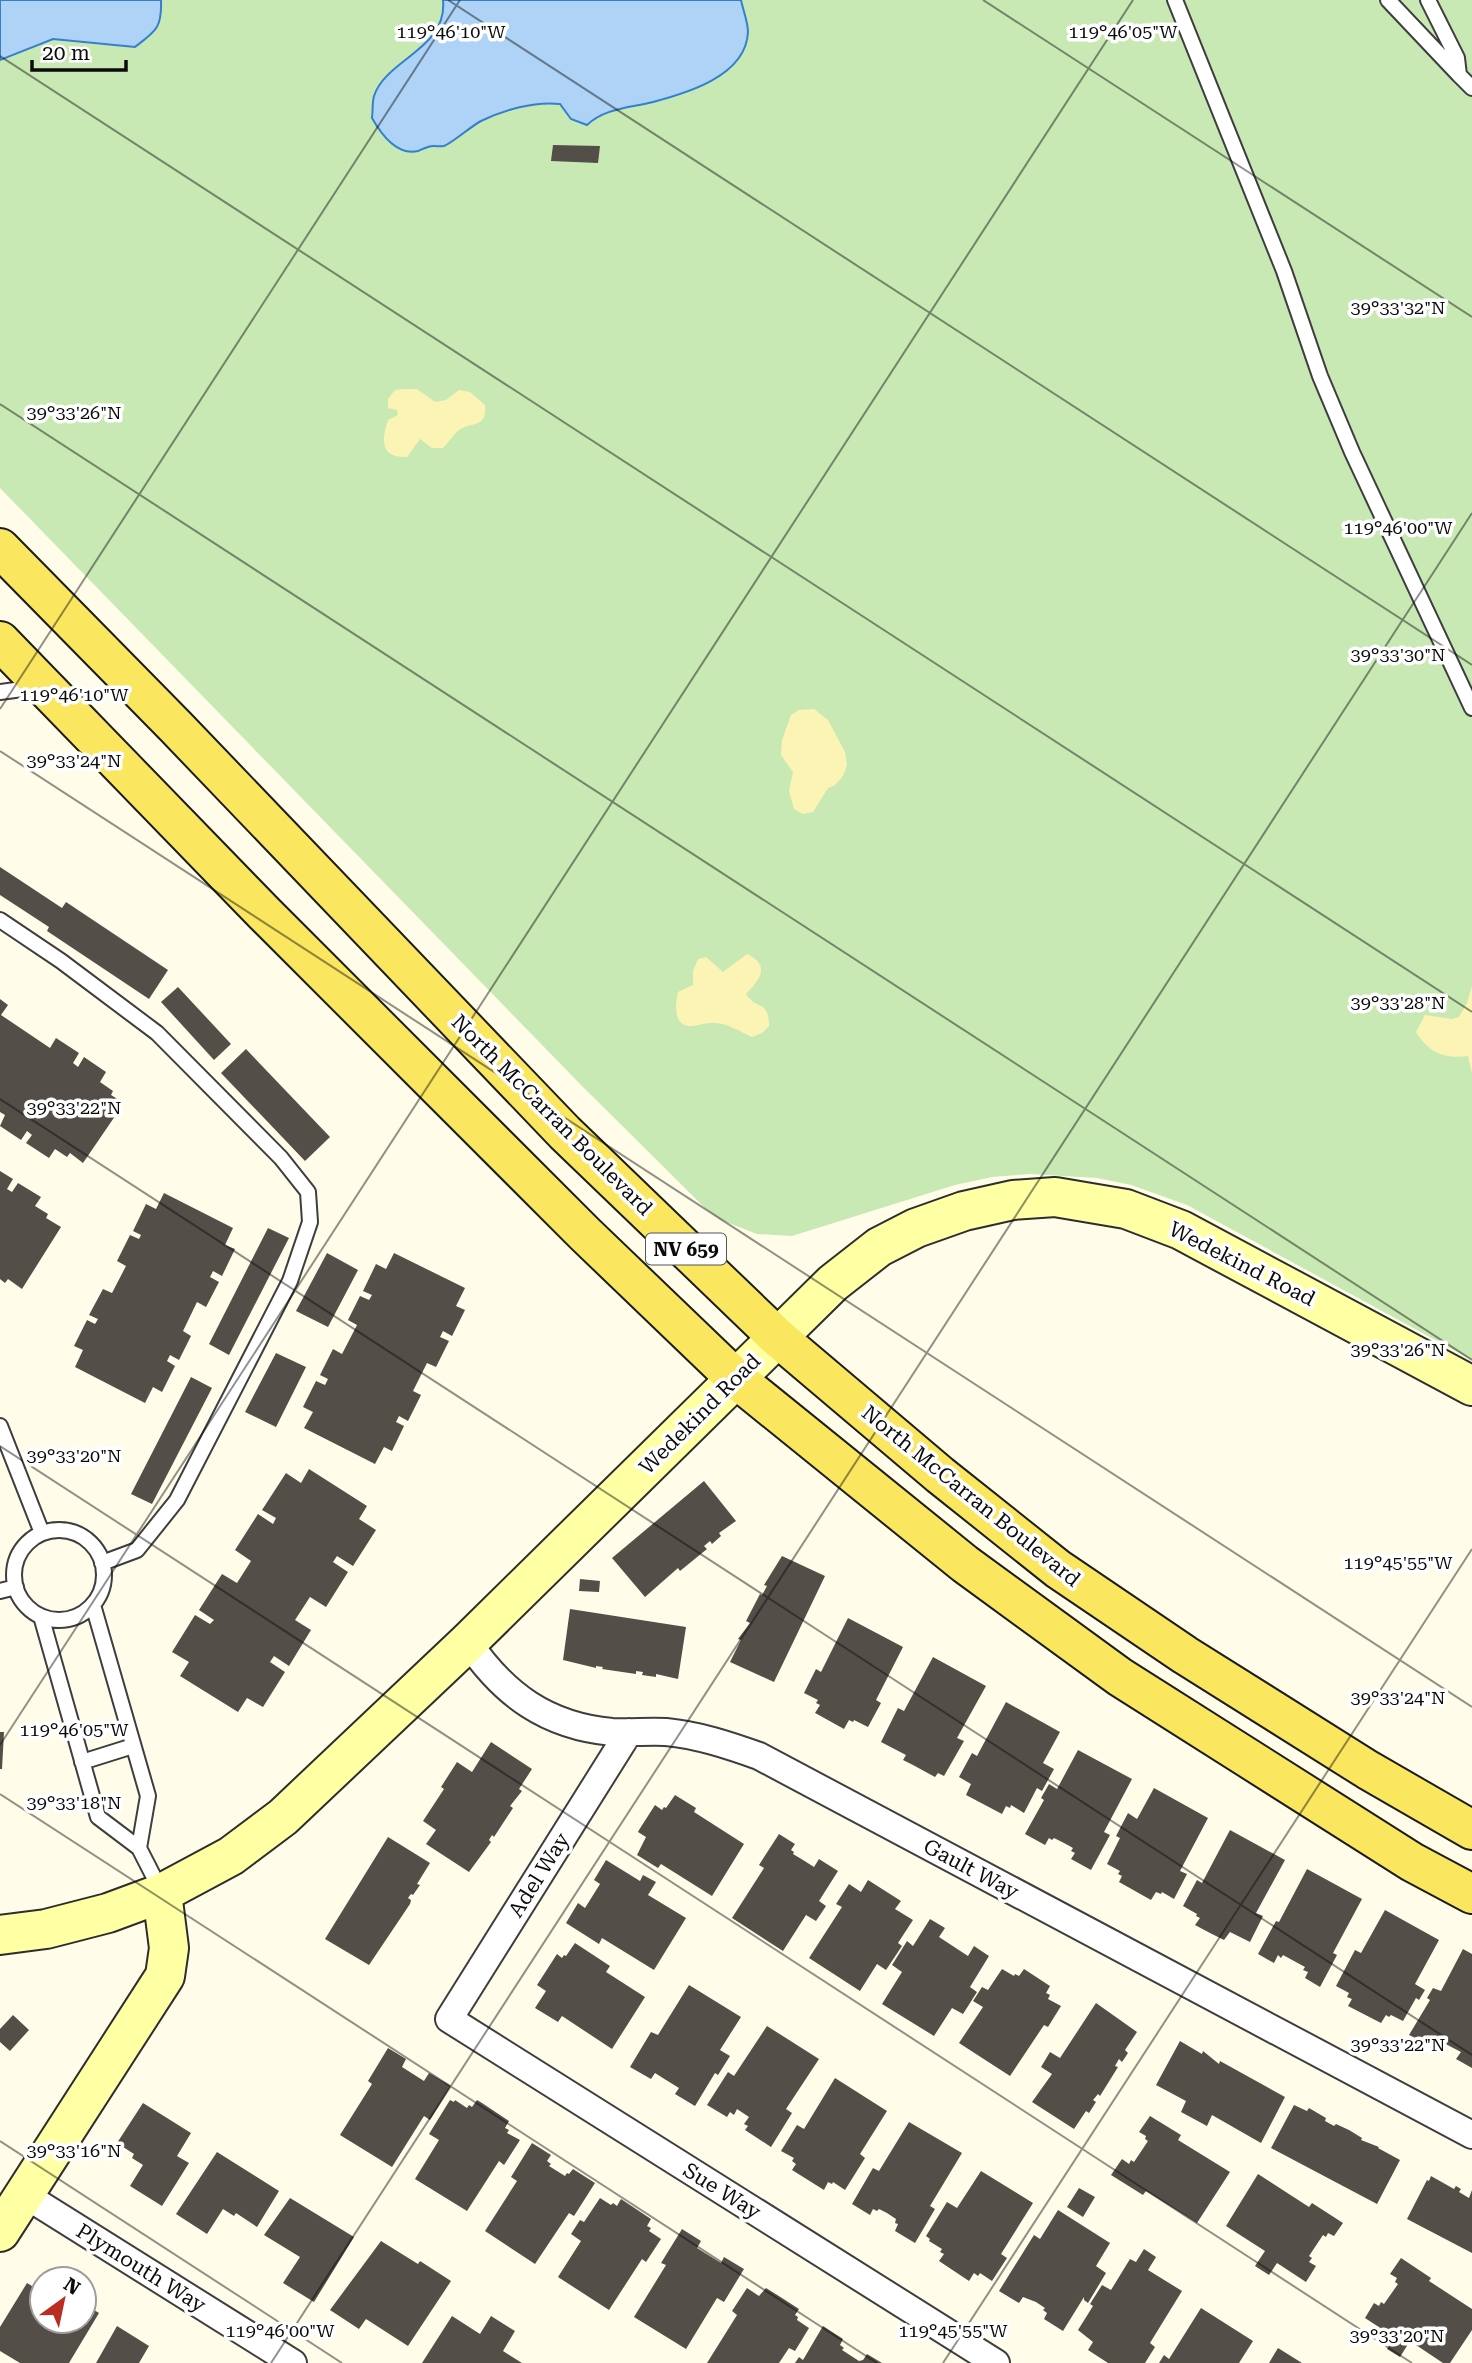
<svg xmlns="http://www.w3.org/2000/svg" width="1472" height="2363" font-family="'Roboto Serif',serif">
	<style>
		.green { fill: #c9e9b4 }
		.sand { fill: #fbf4b5 }
		.water { fill: #aed3f6; stroke: #347fce; stroke-width: 2 }
		.building { fill: #544e48 }
		.lines { fill: none; stroke-linecap: round; stroke-linejoin: round }
		.lane-casing { stroke: #3e3e3e; stroke-width: 18 }
		.street-casing { stroke: #3e3e3e; stroke-width: 30 }
		.secondary-casing { stroke: #2d2d2d; stroke-width: 42 }
		.primary-casing { stroke: #1c1c1c; stroke-width: 42 }
		.lane { stroke: #fff; stroke-width: 14 }
		.street { stroke: #fff; stroke-width: 26 }
		.secondary { stroke: #ffffa4; stroke-width: 38 }
		.primary { stroke: #fae65f; stroke-width: 38 }
		.ticks { fill: none; stroke: #0b0b0b; stroke-width: 2; stroke-opacity: 0.45 }
		.labels { text-anchor: middle; stroke-width: 7; stroke-linejoin: round; paint-order: stroke }
		.shield { fill: #fff; stroke: #545454; stroke-width: 2 }
		.shield-label { font-size: 19px; font-weight: bold; fill: #0b0b0b }
		.street-label { font-size: 21px; fill: #0b0b0b; stroke: #fff }
		.ticks-label { font-size: 18px; text-anchor: middle; fill: #0b0b0b; stroke: #fff; stroke-width: 7; stroke-linejoin: round; paint-order: stroke }
	</style>
	<rect width="100%" height="100%" fill="#fffde9"/>
	<path class="green" d="M0,0H1472V1360L1187,1205L1131,1185L1097,1178L1030,1174L992,1177L955,1185L792,1236L757,1234L721,1220L705,1208L581,1085L0,488Z"/>
	<path class="sand" d="M404,389H417L435,402L446,400L459,390L470,392L485,405C487,429 472,421 459,430C453,435 449,442 443,448H432L420,439L407,457C381,458 381,441 388,420L398,415L397,410L388,408V399L395,390Z
		M814,709L828,720L845,752L847,765L843,776L835,785L828,788L813,812L803,814L794,809L789,791L793,772L781,755L782,740L791,715L799,710Z
		M747,954C771,966 760,979 746,994C756,1010 769,1000 769,1026L762,1033L752,1037C741,1032 727,1023 715,1023C708,1022 701,1025 693,1026C673,1028 675,1005 678,992L693,985V971L698,959L706,957L723,972Z
		M1472,986V1074L1468,1056C1444,1059 1429,1053 1416,1032L1425,1015L1452,1019L1459,1017L1467,1003Z"/>
	<path class="water" d="M0,0H161C162,28 156,31 135,47L53,39L0,60Z
		M443,0H741C743,10 748,22 748,32C746,76 687,93 653,102C630,108 605,108 587,125L571,119L560,104C534,101 504,110 481,121C470,127 452,143 444,146C439,147 433,145 428,147C424,148 421,150 418,151C396,156 381,134 372,118C373,111 372,103 374,96C386,59 448,49 443,0Z"/>
	<path class="building" d="M553,145L600,146L598,163L551,161Z
		M0,867L62,908L66,902L168,970L149,999L47,931L49,927L0,895Z
		M178,987L231,1044L214,1060L161,1002Z
		M0,999L8,1005L1,1015L50,1048L56,1038L79,1053L73,1063L78,1067L84,1057L106,1072L100,1082L113,1091L111,1095L124,1103L83,1163L70,1153L67,1157L55,1149L49,1158L26,1143L32,1135L27,1131L21,1140L0,1126L5,1115L0,1112Z
		M246,1049L330,1137L305,1161L221,1073Z
		M0,1171L13,1179L7,1189L12,1192L18,1183L41,1197L35,1206L48,1214L46,1218L61,1227L22,1289L8,1279L5,1283L0,1279Z
		M164,1193L233,1228L225,1245L235,1249L222,1276L213,1271L210,1277L219,1282L206,1307L197,1302L183,1331L191,1336L179,1360L170,1355L167,1361L175,1366L162,1392L153,1387L145,1403L75,1367L83,1350L74,1346L87,1320L95,1324L98,1319L89,1315L103,1289L112,1293L126,1266L117,1261L130,1235L139,1239L141,1235L133,1231L146,1204L156,1209Z
		M268,1228L289,1238L229,1355L209,1344Z
		M327,1253L358,1270L328,1327L296,1311Z
		M394,1253L465,1288L456,1306L465,1310L452,1336L443,1331L440,1337L449,1341L436,1367L427,1363L413,1391L421,1395L408,1421L399,1416L396,1422L404,1426L392,1451L384,1447L375,1464L304,1428L313,1412L303,1407L316,1381L325,1385L328,1379L320,1375L333,1349L342,1354L357,1325L348,1320L360,1296L369,1300L372,1295L363,1291L376,1264L386,1269Z
		M276,1353L306,1367L276,1427L245,1412Z
		M191,1377L212,1388L152,1504L131,1494Z
		M309,1469L367,1506L359,1519L376,1530L353,1566L337,1556L333,1562L348,1572L326,1607L310,1597L295,1620L311,1630L289,1666L274,1656L270,1662L285,1672L263,1707L247,1698L238,1712L180,1676L189,1662L172,1652L195,1615L210,1624L214,1620L199,1610L222,1574L237,1583L251,1561L235,1550L258,1514L273,1524L276,1518L262,1510L286,1473L301,1483Z
		M704,1481L736,1521L719,1533L721,1536L712,1544L710,1541L704,1546L707,1549L680,1571L678,1568L645,1597L612,1558Z
		M782,1556L825,1576L774,1682L730,1662L741,1640L738,1639L750,1623L746,1621L760,1594L762,1595L767,1586L764,1585Z
		M580,1579L600,1581L599,1592L579,1591Z
		M570,1609L686,1627L678,1679L656,1674V1677L642,1675L643,1672L636,1671V1674L602,1669L603,1667L596,1666V1668L563,1660Z
		M848,1618L903,1647L876,1700L881,1703L868,1727L854,1720L853,1722L849,1720L844,1729L817,1714L815,1713L820,1705L816,1703L818,1700L804,1693L816,1669L821,1672Z
		M933,1657L986,1686L957,1738L964,1741L944,1776L938,1773L935,1777L913,1765L903,1760L906,1755L881,1742L898,1708L904,1711Z
		M1006,1702L1060,1732L1043,1763L1054,1769L1042,1791L1037,1788L1024,1813L1011,1805L1010,1808L1006,1806L1002,1814L966,1795L971,1784L959,1777L972,1753L977,1756Z
		M0,1732H4L2,1769H0Z
		M491,1742L532,1769L519,1789L522,1791L510,1806L513,1808L494,1837L492,1835L489,1840L491,1842L469,1872L426,1844L436,1830L423,1821L444,1789L441,1787L457,1762L472,1772Z
		M1078,1750L1132,1779L1104,1832L1110,1835L1091,1870L1071,1859L1075,1853L1071,1851L1073,1848L1064,1843L1054,1838L1052,1840L1049,1838L1045,1845L1025,1834L1044,1800L1041,1798L1049,1784L1057,1789Z
		M1154,1788L1208,1818L1180,1871L1187,1874L1174,1899L1162,1892L1161,1894L1156,1892L1151,1900L1119,1882L1122,1876L1118,1874L1120,1871L1107,1864L1120,1838L1116,1836L1128,1813L1137,1819Z
		M675,1795L696,1808L694,1812L744,1844L712,1896L661,1864L658,1868L637,1855L646,1837L638,1832L639,1830L655,1805L662,1810L664,1807L666,1808Z
		M1230,1830L1285,1860L1256,1913L1263,1916L1250,1942L1230,1932L1224,1940L1210,1933L1195,1925L1200,1918L1196,1916L1197,1914L1183,1906L1197,1880L1202,1883Z
		M779,1834L795,1844L791,1850L794,1852L793,1854L803,1860L814,1867L819,1859L838,1871L819,1901L826,1906L816,1921L806,1915L783,1951L732,1918L764,1868L759,1865Z
		M388,1837L430,1863L417,1884L420,1885L413,1895L411,1894L408,1898L411,1900L410,1904L369,1965L325,1939Z
		M606,1860L640,1881L643,1875L656,1882L648,1895L686,1918L654,1970L602,1938L599,1944L566,1923L578,1903L585,1908L600,1884L594,1880Z
		M1307,1869L1362,1899L1333,1953L1337,1955L1320,1987L1305,1978L1308,1972L1303,1970L1305,1967L1283,1955L1281,1958L1278,1955L1274,1963L1258,1954L1276,1921L1279,1922Z
		M868,1880L901,1901L895,1909L913,1920L898,1943L902,1946L886,1970L877,1964L860,1991L809,1958L842,1907L836,1904L849,1884L861,1892Z
		M1385,1910L1439,1940L1415,1984L1425,1990L1419,2000L1416,1998L1403,2021L1391,2015L1389,2017L1386,2015L1381,2023L1348,2006L1352,1999L1347,1997L1349,1993L1336,1986L1355,1950L1361,1953Z
		M930,1919L945,1928L939,1937L968,1956L974,1946L989,1956L970,1987L977,1992L963,2014L952,2008L934,2036L882,2004L902,1972L892,1965L907,1941L913,1946Z
		M575,1943L610,1966L606,1972L645,1997L612,2049L562,2016L558,2022L535,2008L546,1991L537,1985L557,1954L562,1958L564,1955L566,1956Z
		M1463,1949L1472,1954V2068L1456,2059L1461,2052L1434,2038L1430,2045L1409,2035L1430,2000L1427,1998L1433,1988L1441,1991Z
		M1002,1969L1014,1976L1015,1974L1019,1976L1024,1969L1050,1986L1046,1993L1050,1995L1048,1999L1061,2006L1048,2027L1044,2025L1010,2076L959,2043L983,2007L973,2001L982,1987L988,1990Z
		M689,1985L741,2017L720,2050L730,2056L718,2075L715,2073L695,2106L675,2094L679,2088L666,2080L655,2073L651,2079L630,2067L651,2032L658,2035Z
		M1096,2003L1137,2032L1125,2050L1128,2053L1122,2062L1119,2059L1115,2066L1118,2067L1100,2096L1098,2094L1093,2100L1096,2102L1089,2113L1086,2111L1074,2129L1032,2102L1052,2074L1041,2067L1050,2052L1060,2058Z
		M13,2015L29,2030L10,2051L0,2042V2029Z
		M767,2026L819,2059L786,2109L792,2113L771,2147L745,2130L748,2126L744,2124L749,2117L737,2109L734,2115L730,2112L727,2117L707,2105L728,2072L734,2076Z
		M1180,2041L1202,2054L1203,2051L1219,2064L1220,2061L1285,2097L1261,2143L1212,2115L1207,2126L1181,2112L1186,2101L1156,2085Z
		M388,2048L406,2059L402,2067L424,2081L429,2073L451,2086L430,2120L424,2116L392,2167L340,2135L372,2084L368,2081Z
		M835,2078L887,2111L860,2154L865,2158L845,2190L833,2182L832,2184L828,2182L824,2190L792,2170L796,2164L792,2161L794,2158L781,2151L797,2125L804,2129Z
		M450,2100L454,2102L455,2100L467,2108L469,2105L472,2107L477,2100L482,2103L509,2121L505,2128L509,2130L507,2133L520,2140L504,2165L499,2161L467,2211L415,2179L439,2140L429,2134Z
		M143,2103L191,2133L177,2156L189,2163L162,2206L130,2186L143,2165L132,2158L134,2154L117,2143Z
		M1294,2105L1307,2111L1309,2108L1326,2118L1325,2121L1334,2126L1336,2124L1349,2130L1362,2138L1361,2140L1379,2147L1378,2148L1400,2160L1377,2204L1271,2148Z
		M1150,2116L1181,2135L1178,2140L1230,2172L1197,2223L1146,2191L1143,2195L1111,2175L1122,2159L1129,2164L1131,2160L1134,2162L1148,2141L1145,2139L1146,2136L1139,2132Z
		M909,2122L962,2153L930,2206L935,2209L915,2243L895,2231L898,2224L895,2223L896,2219L887,2213L879,2209L877,2211L873,2209L870,2215L852,2204L873,2168L879,2171Z
		M532,2143L551,2155L547,2161L551,2164L549,2166L565,2176L567,2173L569,2174L573,2169L595,2183L574,2216L569,2213L535,2264L485,2231L517,2181L511,2177Z
		M217,2152L279,2191L257,2227L236,2213L234,2216L223,2209L207,2234L176,2214Z
		M981,2171L1033,2203L1001,2254L1007,2258L992,2281L980,2273L978,2276L974,2273L969,2281L939,2261L944,2254L940,2252L942,2249L929,2241L930,2239L926,2236L947,2202L957,2208Z
		M1258,2174L1309,2207L1312,2203L1343,2223L1334,2236L1328,2233L1326,2237L1323,2235L1309,2256L1312,2258L1309,2262L1316,2266L1306,2282L1277,2263L1269,2275L1255,2266L1265,2251L1226,2226Z
		M1431,2176L1454,2189L1456,2186L1461,2189L1459,2192L1469,2198L1472,2190V2253L1407,2219L1427,2180L1429,2181Z
		M1079,2188L1095,2197L1083,2217L1067,2207Z
		M290,2198L354,2237L314,2302L283,2283L300,2257L264,2235Z
		M600,2198L611,2205L613,2203L617,2206L621,2199L651,2219L647,2226L651,2228L649,2231L661,2239L646,2262L642,2259L609,2310L558,2277L581,2241L571,2234L580,2220L584,2222Z
		M1058,2210L1110,2243L1096,2266L1106,2273L1088,2303L1084,2300V2297L1063,2331L1044,2319L1047,2313L1043,2310L1045,2308L1036,2302L1023,2297L1019,2303L999,2291L1034,2235L1040,2239Z
		M682,2229L701,2241L697,2248L721,2263L724,2257L744,2269L724,2302L717,2298L686,2349L634,2317L666,2265L661,2263Z
		M381,2241L418,2264L420,2261L451,2281L408,2346L366,2319L359,2329L330,2310Z
		M1144,2249L1156,2257L1148,2270L1182,2291L1150,2343L1155,2347L1145,2363H1108L1088,2350L1093,2342L1078,2330L1093,2306L1090,2304L1102,2285L1111,2290L1130,2259L1136,2262Z
		M1401,2258L1431,2278L1429,2281L1472,2309V2330L1450,2363H1443L1410,2341L1400,2357L1387,2349L1394,2337L1365,2318L1374,2303L1379,2306L1381,2302L1384,2304L1398,2284L1395,2282L1397,2278L1390,2274Z
		M27,2283L42,2292V2321H84V2304L99,2313L69,2363H20L0,2351V2327Z
		M747,2288L759,2296L766,2288L782,2298L799,2309L795,2315L798,2317L797,2320L809,2328L795,2351L789,2348L779,2363H707L737,2315L732,2311Z
		M1201,2308L1253,2341L1239,2363H1159L1164,2355L1169,2359Z
		M452,2316L480,2334L491,2316L515,2331L503,2351L522,2363H422Z
		M117,2326L149,2346L139,2363H96Z
		M823,2326L843,2339L840,2345L844,2348L842,2350L859,2361L863,2360L867,2354L882,2363H795L799,2357L803,2360Z
		M1278,2348L1302,2363H1269Z"/>
	<g class="lines">
		<defs>
			<path id="lane" d="M1175,0L1284,271L1320,376L1352,452L1472,708
				M1388,0L1459,75
				M1428,0L1457,58L1459,75L1472,88
				M0,692L37,687
				M0,920L61,961L157,1033L281,1158L308,1192L310,1222L290,1281L177,1500L137,1550L102,1563
				M0,1426L42,1533
				M14 1575a45 45 0 1 1 90 0a45 45 0 1 1-90 0Z
				M0,1591L16,1587
				M93,1605L148,1796L139,1848
				M41,1616L98,1817L139,1848L161,1891
				M82,1762L133,1746"/>
			<path id="street" d="M468,1642C504,1695 547,1726 612,1732C630,1733 648,1731 666,1732C698,1735 728,1745 759,1756L1472,2135
				M629,1732L449,2019L996,2363
				M25,2195L293,2363"/>
			<path id="secondary" d="M0,1935L46,1929L108,1913L162,1893L231,1856L283,1817L468,1642L833,1283L879,1247L916,1228L964,1211L1013,1200L1055,1197L1126,1209L1181,1230L1472,1386
				M0,2232L165,1976L169,1948L162,1893"/>
			<path id="primary" d="M0,548L176,727L565,1133L777,1337L940,1475L1058,1569L1185,1655L1368,1770L1472,1830
				M0,641L265,914L585,1234L735,1378L965,1564L1120,1677L1412,1862L1472,1894"/>
		</defs>
		<use href="#lane" class="lane-casing"/>
		<use href="#street" class="street-casing"/>
		<use href="#secondary" class="secondary-casing"/>
		<use href="#primary" class="primary-casing"/>
		<use href="#lane" class="lane"/>
		<use href="#street" class="street"/>
		<use href="#secondary" class="secondary"/>
		<use href="#primary" class="primary"/>
	</g>
	<path class="ticks" d="M448,0L1472,665M983,0L1472,317M0,56L1472,1012M0,404L1472,1360M0,709L460,0M0,751L1472,1707M0,1099L1472,2055M0,1446L1412,2363M0,1745L1133,0M0,1794L877,2363M0,2141L342,2363M271,2363L1472,513M943,2363L1472,1549"/>
	<g class="labels">
		<rect class="shield" x="646" y="1233.5" width="80" height="31" rx="5"/>
		<g class="shield-label">
			<text x="686" y="1256">NV 659</text>
		</g>
		<g class="street-label">
			<text transform="translate(552 1115) rotate(45)" y="7">North McCarran Boulevard</text>
			<text transform="translate(1242 1264) rotate(27)" y="7">Wedekind Road</text>
			<text transform="translate(700 1414) rotate(-45)" y="7">Wedekind Road</text>
			<text transform="translate(971 1496) rotate(39)" y="7">North McCarran Boulevard</text>
			<text transform="translate(971 1869) rotate(28)" y="7">Gault Way</text>
			<text transform="translate(539 1875) rotate(-58)" y="7">Adel Way</text>
			<text transform="translate(722 2191) rotate(32)" y="7">Sue Way</text>
			<text transform="translate(141 2268) rotate(32)" y="7">Plymouth Way</text>
		</g>
	</g>
	<g class="ticks-label">
		<text x="1123" y="38">119°46'05"W</text>
		<text x="451" y="38">119°46'10"W</text>
		<text x="1398" y="314">39°33'32"N</text>
		<text x="74" y="419">39°33'26"N</text>
		<text x="1398" y="534">119°46'00"W</text>
		<text x="1398" y="661">39°33'30"N</text>
		<text x="74" y="701">119°46'10"W</text>
		<text x="74" y="767">39°33'24"N</text>
		<text x="1398" y="1009">39°33'28"N</text>
		<text x="74" y="1114">39°33'22"N</text>
		<text x="1398" y="1356">39°33'26"N</text>
		<text x="74" y="1462">39°33'20"N</text>
		<text x="1398" y="1569">119°45'55"W</text>
		<text x="1398" y="1704">39°33'24"N</text>
		<text x="74" y="1736">119°46'05"W</text>
		<text x="74" y="1809">39°33'18"N</text>
		<text x="1398" y="2051">39°33'22"N</text>
		<text x="74" y="2157">39°33'16"N</text>
		<text x="280" y="2337">119°46'00"W</text>
		<text x="953" y="2337">119°45'55"W</text>
		<text x="1397" y="2342">39°33'20"N</text>
	</g>
	<g transform="translate(63 2300) rotate(33)"><circle r="33" fill="#ffffff" stroke="#9d9d9d" stroke-width="2"/>
	<path d="M0-5L12 26L0 18L-12 26Z" fill="#bb2d23"/>
	<text y="-10" font-size="19" font-weight="bold" text-anchor="middle" fill="#0b0b0b">N</text>
	</g>
	<path d="M32 60v10h94v-10" fill="none" stroke="#0b0b0b" stroke-width="3.5"/>
	<text x="42" y="60" font-size="21" fill="#0b0b0b" stroke="#ffffff" stroke-width="5" paint-order="stroke">20 m</text>
</svg>
